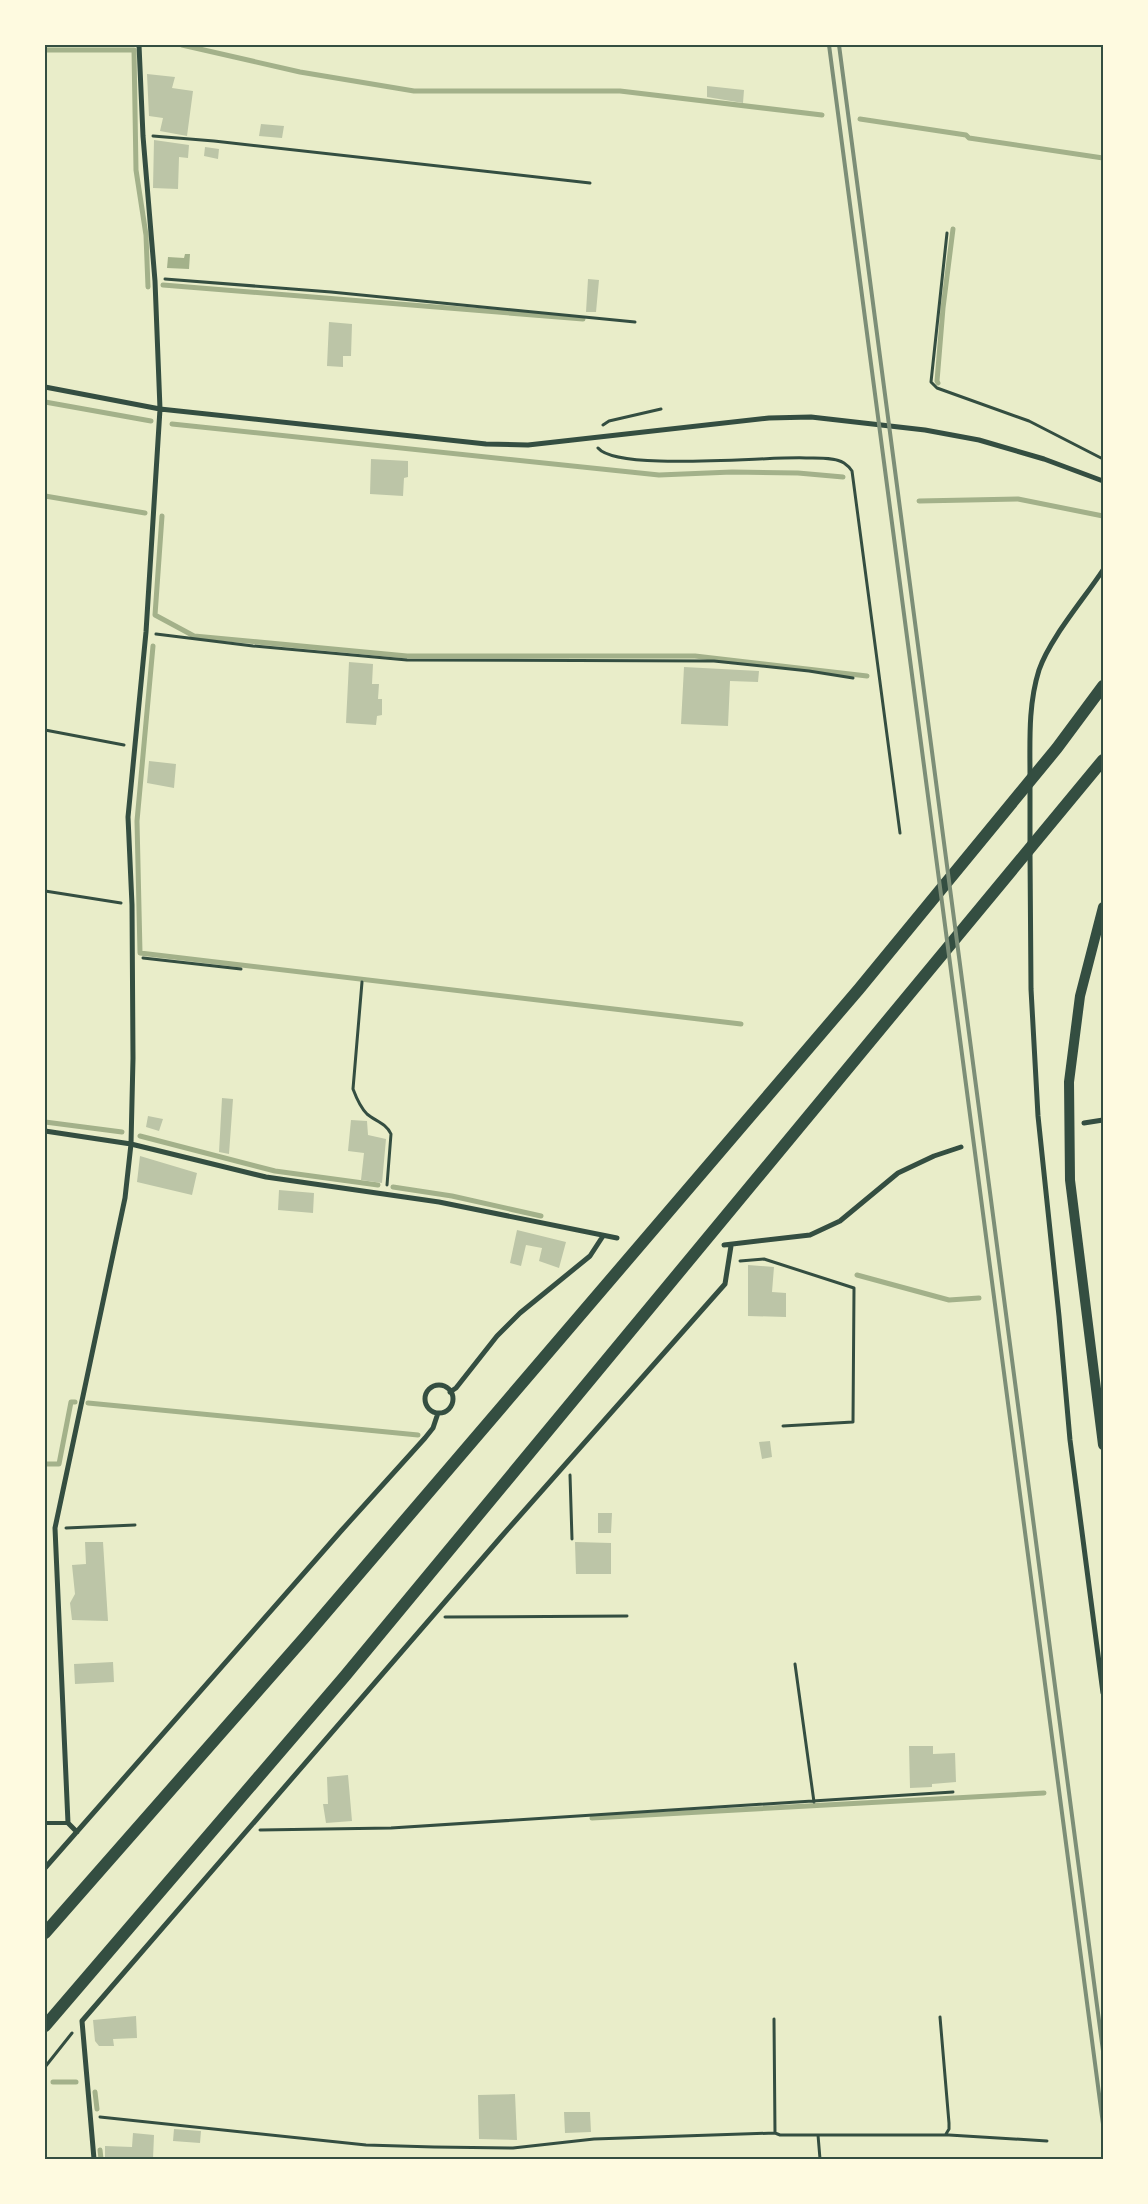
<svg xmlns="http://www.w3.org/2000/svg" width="1148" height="2204" font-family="Helvetica,sans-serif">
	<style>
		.water { fill: #a3b18a }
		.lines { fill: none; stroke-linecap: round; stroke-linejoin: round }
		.stream { stroke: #a3b18a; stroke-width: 5 }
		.building { fill: #bcc5a7 }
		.path { stroke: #344e41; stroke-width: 3 }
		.service { stroke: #344e41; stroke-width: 4 }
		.minor { stroke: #344e41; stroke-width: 5 }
		.secondary { stroke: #344e41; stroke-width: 10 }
		.motorway { stroke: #344e41; stroke-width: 12 }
		.rail { stroke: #7c8e77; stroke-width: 4 }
		.neatline { fill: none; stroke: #344e41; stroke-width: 2 }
	</style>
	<rect width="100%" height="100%" fill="#e9edc9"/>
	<path class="water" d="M185,254H190L189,269L167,268L168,257L184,258Z"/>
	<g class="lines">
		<path class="stream" d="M182,45L300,72L414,91H620L822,115
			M45,50H134L136,170L146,235L148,287
			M860,119L966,135L969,138L1103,158
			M163,285L583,319
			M938,383L937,381L943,308L953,229
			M45,402L151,421
			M172,424L659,475L732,472L798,473L843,477
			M45,496L145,513
			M919,501L1018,499L1103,516
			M162,516L155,615L194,636L407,656H695L867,676
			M153,646L137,821L140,953L741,1024
			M45,1122L122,1132
			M140,1136L275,1171L378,1185
			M393,1187L452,1196L541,1216
			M857,1275L949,1300L979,1298
			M88,1403L418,1435
			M45,1464H59L71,1402H75
			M592,1818L1044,1793
			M53,2082H76
			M95,2092L97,2109
			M100,2150L101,2159"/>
	</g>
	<path class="building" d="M147,74L175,77L172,88L193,91L187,136L160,131L163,118L149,116Z
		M707,86L744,90L743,103L707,97Z
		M261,124L284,126L282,138L259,136Z
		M154,140L189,145L188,158L179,157L178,189L153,188Z
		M205,147L219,149L218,159L204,156Z
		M588,279L599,280L596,312H586Z
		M329,322L352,324L351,356H343V367L327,366Z
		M371,459L408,461V477L404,478L403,496L370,494Z
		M349,662L373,664L372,684H379L378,699H382V715L377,716L376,725L346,723Z
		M684,667L759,671L758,682L730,681L728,726L681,724Z
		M149,761L176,764L174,788L147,783Z
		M222,1098L233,1099L229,1154L219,1152Z
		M148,1116L163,1119L159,1131L146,1127Z
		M351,1120L367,1121L368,1135L386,1139L382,1183L361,1180L364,1153L348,1151Z
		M140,1156L197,1173L192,1195L137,1182Z
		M279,1190L314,1193L313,1213L278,1210Z
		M517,1230L566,1242L559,1268L539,1261L542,1248L526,1245L521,1266L510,1263Z
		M748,1265L774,1267L772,1292L786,1293V1317L748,1316Z
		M770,1441L772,1457L762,1459L759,1442Z
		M598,1513H612L611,1533H598Z
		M85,1542H103L108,1621L72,1620L70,1603L75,1594L72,1565L86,1564Z
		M575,1542L611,1543V1574H576Z
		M113,1662L114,1682L75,1684L74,1664Z
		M909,1746H933V1754L955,1753L956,1782L932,1784V1787L910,1788Z
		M348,1775L352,1821L326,1823L323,1804H328L327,1777Z
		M136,2016L137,2038L113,2039L114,2046H99L95,2041L93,2020Z
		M515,2094L517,2140L479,2139L478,2095Z
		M564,2112H590L591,2132L565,2133Z
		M174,2129L201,2131L200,2143L173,2141Z
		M133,2133L154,2135L153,2159H105V2146L132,2147Z"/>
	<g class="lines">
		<path class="path" d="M153,136L214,141L590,183
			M947,233L931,382L937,388L1029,421L1103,459
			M165,279L331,292L635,322
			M603,425L609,421L661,409
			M598,448C618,472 769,456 806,458C817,458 835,457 844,463C847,465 850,468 852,471L900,833
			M156,634L253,646L407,660L714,661L809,671L853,678
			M45,730L124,745
			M45,891L121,903
			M143,958L241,969
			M362,982L353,1089C356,1097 360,1107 367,1114C375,1121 386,1123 391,1134L387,1185
			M740,1261L764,1259L854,1288L853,1422L783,1426
			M570,1475L572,1539
			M66,1528L135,1525
			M445,1617L627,1616
			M795,1664L814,1802
			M260,1830L391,1828L953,1792
			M940,2017L949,2123V2129L946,2134
			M45,2067L72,2033
			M100,2117L366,2145L434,2147L513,2148L594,2139L775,2133L774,2019
			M775,2133L780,2135H949L1047,2141
			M818,2135L820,2159"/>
		<path class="service" d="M45,1823H68"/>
		<path class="minor" d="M45,387L160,409L486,444L528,445L769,418L811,417L925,430L979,440L1044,459L1103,481
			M1030,777C1030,741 1028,705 1039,670C1050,638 1084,599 1103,570
			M1030,785V844
			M1030,853L1031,989L1038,1116L1059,1316L1070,1440L1103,1693
			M1084,1123L1103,1120
			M45,1131L131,1144L266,1177L439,1202L617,1238
			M724,1245L810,1235L840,1221L898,1173L934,1156L961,1147
			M425 1399a14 14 0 1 1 28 0a14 14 0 1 1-28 0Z
			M450,1392L456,1388L497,1336L520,1313L590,1256L603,1236
			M77,1832L68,1823L55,1528L125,1198L131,1144L133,1058L132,905L128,817L146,632L160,409L155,281L143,136L139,45
			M45,1868L341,1531L425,1438L433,1428L438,1413
			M94,2159L82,2021L501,1537L725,1284L731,1246"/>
		<path class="secondary" d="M1103,907L1080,996L1069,1082L1070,1180L1103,1445"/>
		<path class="motorway" d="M45,1933L305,1637L859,989L1057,748L1103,686
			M45,2026L345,1676L1103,760"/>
		<path class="rail" d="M829,45L1103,2124
			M839,45L1103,2051"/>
	</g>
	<rect width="1148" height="2204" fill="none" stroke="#fefae0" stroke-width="92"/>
	<rect x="46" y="46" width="1056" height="2112" class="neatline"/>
</svg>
